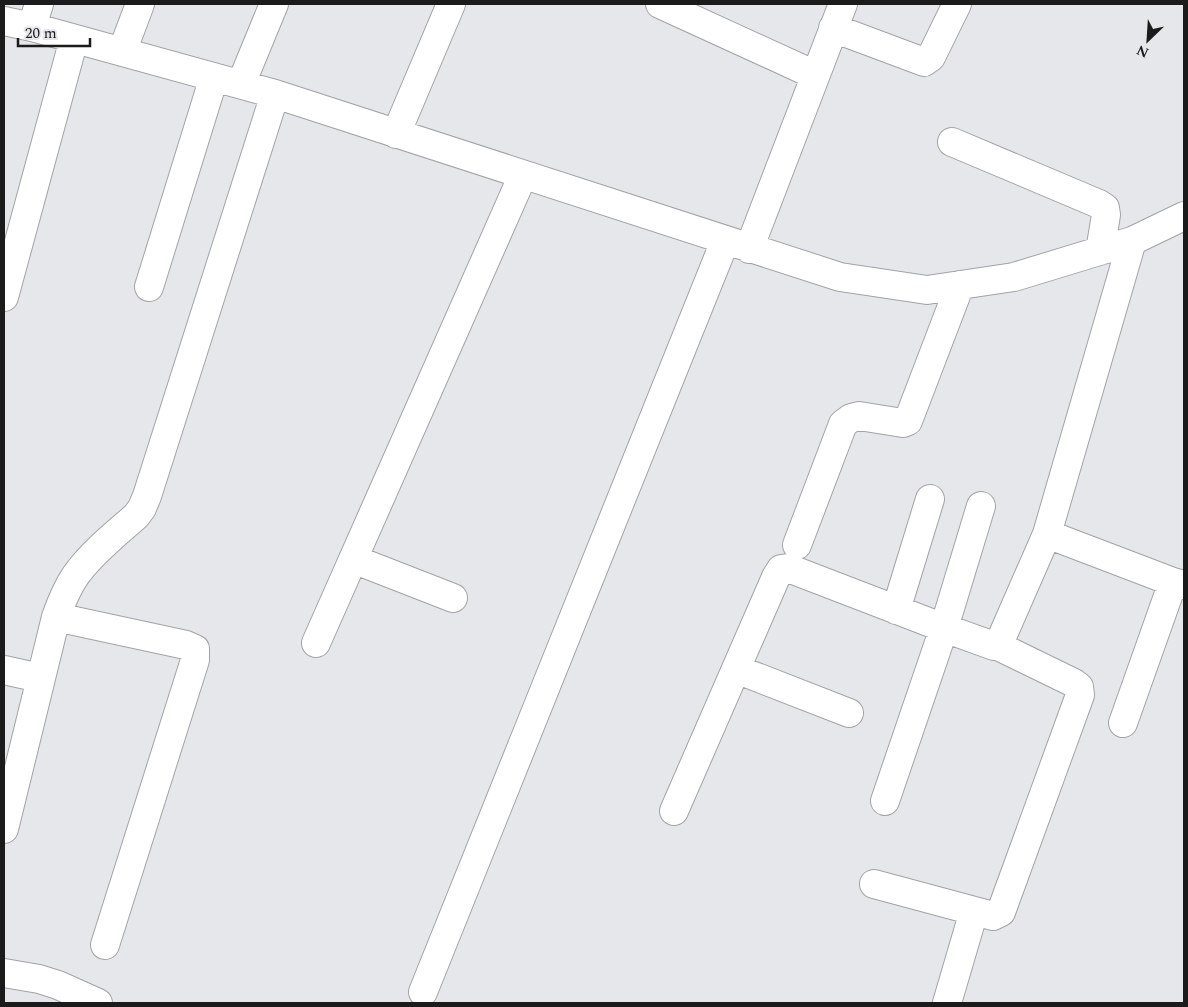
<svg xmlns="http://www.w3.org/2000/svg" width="1188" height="1007" font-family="Spectral,serif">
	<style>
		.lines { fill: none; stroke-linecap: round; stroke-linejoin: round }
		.minor-casing { stroke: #a2a3a6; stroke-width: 30 }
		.minor { stroke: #fff; stroke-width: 28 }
	</style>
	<rect width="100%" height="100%" fill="#e5e7ea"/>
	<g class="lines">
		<defs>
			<path id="minor" d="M660,4L815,75
				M4,21L32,27L275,94L840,277L927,290L1014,277L1132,241L1184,216
				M32,27L39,4
				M833,28L924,62L931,57L957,4
				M122,52L140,4
				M241,84L274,4
				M396,134L451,4
				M952,142L1099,204L1105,208L1106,215L1100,251
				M749,249L843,4
				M149,287L214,77
				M4,297L74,39
				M1047,534L1173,582L1184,585
				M797,545L843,424L851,418L859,416L903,423L908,421L960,285
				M353,559L453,598
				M896,610L930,499
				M56,617L186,645L195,649V660L105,945
				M316,643L523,175
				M736,669L849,713
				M4,670L31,676
				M1123,723L1173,582
				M885,801L944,628L981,506
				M674,811L776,577L781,569L788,568L944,628L994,646H998L1047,534L1132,241
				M4,829L56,617C61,603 70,582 79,571C94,551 117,533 136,516L142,508L147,496L275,94
				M874,884L993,916L1001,912L1080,695L1079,687L1074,683L998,646
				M4,973L39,979L58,985L98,1003
				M423,992L725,241
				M947,1003L974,911"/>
		</defs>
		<use href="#minor" class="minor-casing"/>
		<use href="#minor" class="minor"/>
	</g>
	<rect width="1188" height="1007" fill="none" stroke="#1b1b1c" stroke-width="10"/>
	<g transform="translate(1148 40) rotate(205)" stroke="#e5e7ea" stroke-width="4" paint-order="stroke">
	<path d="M0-4L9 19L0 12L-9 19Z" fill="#1b1b1c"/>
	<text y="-8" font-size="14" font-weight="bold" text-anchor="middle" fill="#1b1b1c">N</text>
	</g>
	<path d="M18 38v8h72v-8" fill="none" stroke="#1b1b1c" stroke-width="2.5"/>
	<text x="25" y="38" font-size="15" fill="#1b1b1c" stroke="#e5e7ea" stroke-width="4" paint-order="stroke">20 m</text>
</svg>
